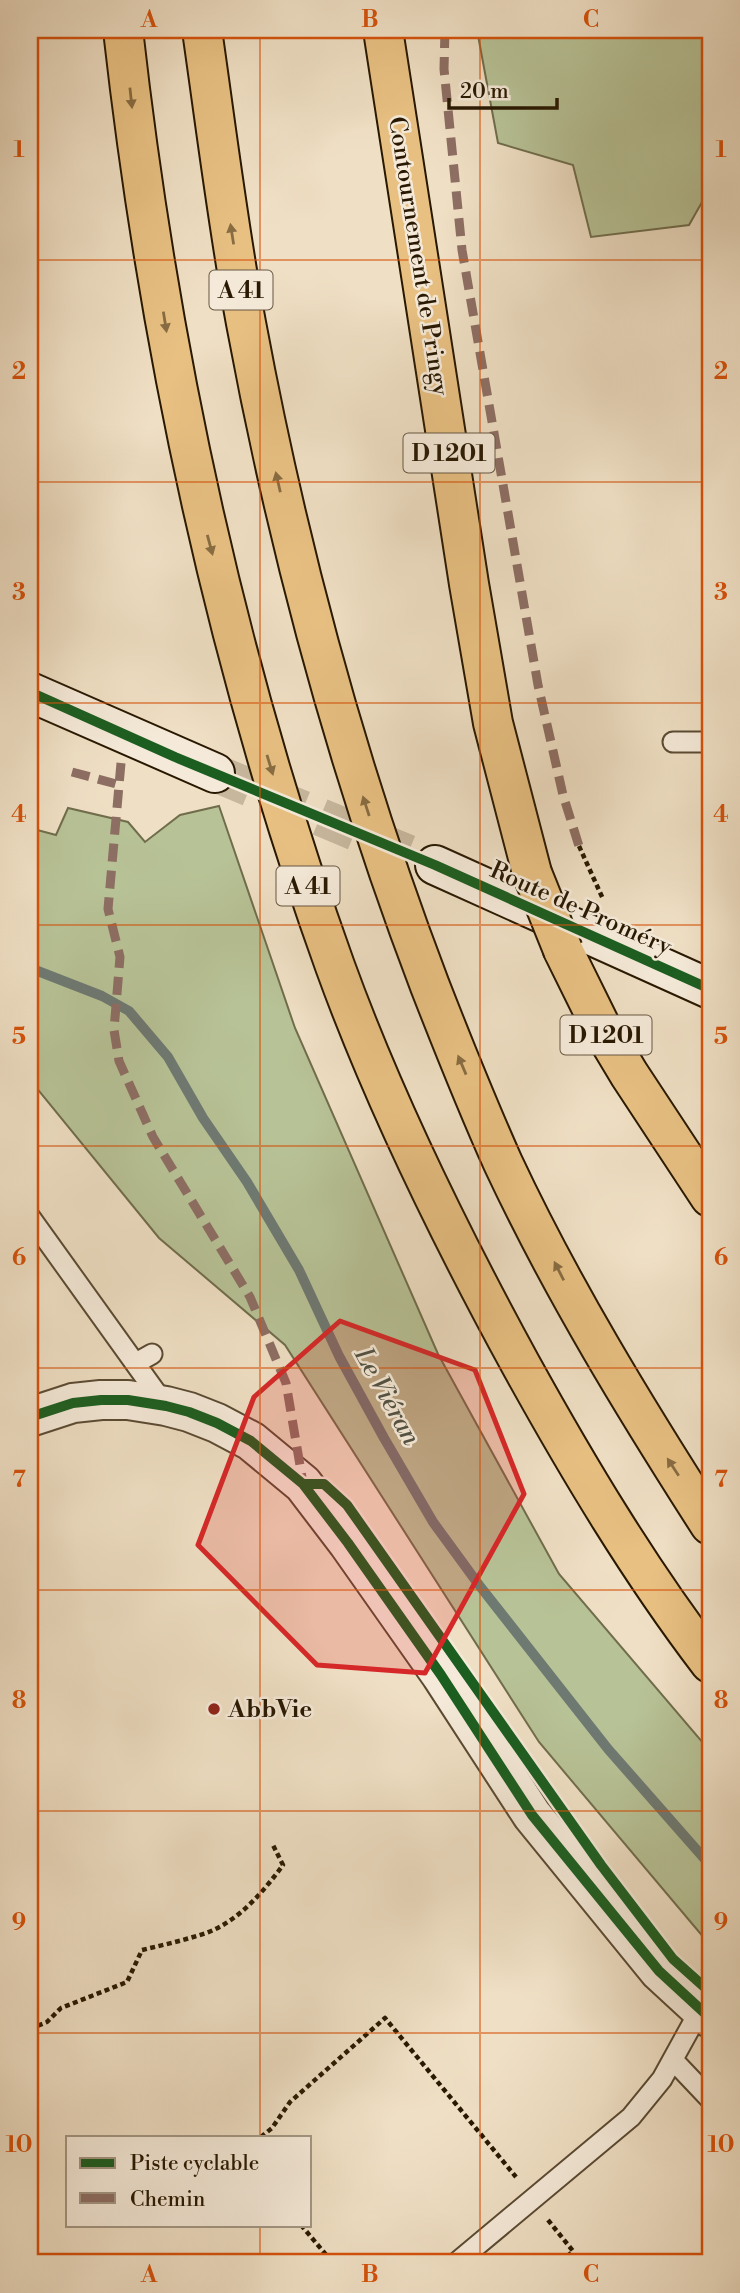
<svg xmlns="http://www.w3.org/2000/svg" width="740" height="2293" font-family="'Libre Bodoni',serif">
	<style>
		.green { fill: #b7c296; stroke: #706d4c; stroke-width: 2 }
		.lines { fill: none; stroke-linecap: round; stroke-linejoin: round }
		.stream { stroke: #6e7972; stroke-width: 10 }
		.secondary-tunnel { stroke: #c7b79d; stroke-width: 38; stroke-dasharray: 38 19; stroke-linecap: butt }
		.lane-casing { stroke: #5a4a32; stroke-width: 23 }
		.street-casing { stroke: #5a4a32; stroke-width: 42 }
		.secondary-casing { stroke: #281801; stroke-width: 42 }
		.highway-casing { stroke: #281801; stroke-width: 42 }
		.path { stroke: #281801; stroke-width: 4.5; stroke-dasharray: 5 3.5; stroke-linecap: butt }
		.lane { stroke: #f5ead9; stroke-width: 19 }
		.street { stroke: #f5ead9; stroke-width: 38 }
		.secondary { stroke: #f5ead9; stroke-width: 38 }
		.highway { stroke: #e8c082; stroke-width: 38 }
		.highway-bridge-casing { stroke: #281801; stroke-width: 42; stroke-linecap: butt }
		.highway-bridge { stroke: #e8c082; stroke-width: 38 }
		.quiet { stroke: #8d6e63; stroke-width: 9; stroke-dasharray: 18 9; stroke-linecap: butt }
		.cycleway-casing { stroke: #f5ead9; stroke-width: 15 }
		.cycleway { stroke: #1b5e20; stroke-width: 10 }
		.oneway { fill: #886c42 }
		.marked { fill: #d62828; fill-opacity: 0.2; stroke: #d62828; stroke-width: 5; stroke-linejoin: round }
		.grid { fill: none; stroke: #d5520b; stroke-width: 2; stroke-opacity: 0.55 }
		.poi-dot { fill: #8f2418; stroke: #f5ead9; stroke-width: 2.5 }
		.labels { text-anchor: middle; stroke-width: 5; stroke-linejoin: round; paint-order: stroke }
		.shield { fill: #f5ead9; stroke: #665742; stroke-width: 2 }
		.shield-label { font-size: 23px; font-weight: bold; fill: #281801 }
		.street-label { font-size: 24px; fill: #281801; stroke: #f5ead9 }
		.poi-label { font-size: 24px; font-weight: bold; fill: #281801; stroke: #f5ead9; text-anchor: start }
		.water-label { font-size: 26px; font-style: italic; fill: #515143; stroke: #f5ead9 }
		.neatline { fill: none; stroke: #d5520b; stroke-width: 2.5 }
		.grid-label { font-size: 23px; text-anchor: middle; font-weight: bold; fill: #d5520b }
	</style>
	<rect width="100%" height="100%" fill="#efdfc4"/>
	<filter id="stains"><feTurbulence type="fractalNoise" baseFrequency=".00286" numOctaves="4"/><feColorMatrix values="0 0 0 0 .2 0 0 0 0 .09 0 0 0 0 .02 0 0 0 .5 -.17"/></filter>
	<radialGradient id="worn" r=".72"><stop offset=".6" stop-color="#630" stop-opacity="0"/><stop offset="1" stop-color="#630" stop-opacity=".3"/></radialGradient>
	<path class="green" d="M477,30H710V188L689,225L591,237L573,165L498,143Z
		M219,806L295,1028L438,1354L559,1574L710,1751V1945L539,1742L285,1345L159,1238L30,1080V828L56,835L68,808L128,822L145,842L180,815Z"/>
	<g class="lines">
		<path class="stream" d="M30,968L102,996L129,1011L168,1057L203,1118L247,1182L299,1270L339,1356L384,1438L433,1522L479,1585L608,1749L710,1865"/>
		<path class="secondary-tunnel" d="M215,773L435,865"/>
		<defs>
			<path id="lane" d="M673,742H710
				M30,1217L165,1405
				M136,1363L152,1354
				M673,2060L710,2099
				M456,2263L631,2117L662,2079L700,2010"/>
			<path id="street" d="M30,1417L73,1403L101,1400H128L166,1406L189,1412L217,1423L251,1441L303,1484L348,1543L441,1675L532,1815L659,1971L710,2018"/>
			<path id="secondary" d="M30,692L215,773
				M435,865L710,989"/>
			<path id="highway" d="M123,30C159,349 226,663 335,966C385,1104 451,1237 521,1365C578,1468 639,1570 710,1663
				M202,30C216,127 228,226 246,323C288,549 348,771 430,986C453,1045 477,1105 503,1163C562,1289 635,1408 710,1525
				M383,30L469,584L493,723L532,873
				M563,950L602,1029L629,1074L710,1197"/>
		</defs>
		<use href="#lane" class="lane-casing"/>
		<use href="#street" class="street-casing"/>
		<use href="#secondary" class="secondary-casing"/>
		<use href="#highway" class="highway-casing"/>
		<path class="path" d="M579,846L603,899
			M30,2029L47,2022L61,2008L127,1982L142,1950C163,1945 185,1940 206,1933C239,1921 263,1892 283,1865L273,1845
			M261,2137L272,2128L290,2102L385,2018L516,2177
			M548,2220L573,2251L560,2263
			M301,2225L333,2263"/>
		<use href="#lane" class="lane"/>
		<use href="#street" class="street"/>
		<use href="#secondary" class="secondary"/>
		<use href="#highway" class="highway"/>
		<defs>
			<path id="highway-bridge" d="M532,873L563,950"/>
		</defs>
		<use href="#highway-bridge" class="highway-bridge-casing"/>
		<use href="#highway-bridge" class="highway-bridge"/>
		<path class="quiet" d="M445,30L444,69L462,250L538,685L563,795L579,846
			M121,763L108,909L120,957L114,1030L119,1061L153,1137L250,1297L286,1383L303,1483
			M72,772L120,785"/>
		<defs>
			<path id="cycleway" d="M30,692L175,757L435,865L710,989
				M30,1417L73,1403L101,1400H128L166,1406L189,1412L217,1423L251,1441L303,1484L348,1543L441,1675L532,1815L659,1971L710,2018
				M303,1484H324L347,1505L601,1865L673,1959L710,1992"/>
		</defs>
		<use href="#cycleway" class="cycleway-casing"/>
		<use href="#cycleway" class="cycleway"/>
	</g>
	<defs><path id="oneway-solid" d="M-6-.8H1V-3.2L6.5 0L1 3.2V.8H-6Z" transform="scale(1.75)"/></defs>
	<g class="oneway">
		<use href="#oneway-solid" transform="translate(131 98) rotate(84)"/>
		<use href="#oneway-solid" transform="translate(232 234) rotate(-99)"/>
		<use href="#oneway-solid" transform="translate(165 322) rotate(81)"/>
		<use href="#oneway-solid" transform="translate(278 482) rotate(-103)"/>
		<use href="#oneway-solid" transform="translate(210 545) rotate(75)"/>
		<use href="#oneway-solid" transform="translate(270 765) rotate(73)"/>
		<use href="#oneway-solid" transform="translate(366 806) rotate(-108)"/>
		<use href="#oneway-solid" transform="translate(462 1065) rotate(-113)"/>
		<use href="#oneway-solid" transform="translate(559 1271) rotate(-117)"/>
		<use href="#oneway-solid" transform="translate(673 1467) rotate(-123)"/>
	</g>
	<path class="marked" d="M340,1321L475,1370L524,1494L425,1673L317,1665L198,1545L254,1397Z"/>
	<path class="grid" d="M260,30V2137M480,30V2263M30,260H710M30,482H710M30,703H710M30,925H710M30,1146H710M30,1368H710M30,1590H710M30,1811H710M30,2033H710M260,2225V2263"/>
	<circle class="poi-dot" cx="214" cy="1709" r="7"/>
	<g class="labels">
		<g class="shield">
			<rect x="209.5" y="270.5" width="63" height="39" rx="5"/>
			<rect x="403.5" y="433.5" width="91" height="39" rx="5"/>
			<rect x="276.5" y="866.5" width="63" height="39" rx="5"/>
			<rect x="560.5" y="1015.5" width="91" height="39" rx="5"/>
		</g>
		<g class="shield-label">
			<text x="241" y="298">A 41</text>
			<text x="449" y="461">D 1201</text>
			<text x="308" y="894">A 41</text>
			<text x="606" y="1043">D 1201</text>
		</g>
		<g class="street-label">
			<text transform="translate(419 256) rotate(81)" y="8">Contournement de Pringy</text>
			<text transform="translate(581 908) rotate(24)" y="8">Route de Proméry</text>
		</g>
		<g class="poi-label">
			<text x="228" y="1717">AbbVie</text>
		</g>
		<g class="water-label">
			<text transform="translate(388 1396) rotate(61)" y="9">Le Viéran</text>
		</g>
	</g>
	<rect width="740" height="2293" fill="none" stroke="#efdfc4" stroke-width="77"/>
	<rect x="66" y="2136" width="245" height="91" fill="#f5ead9" stroke="#a39683" stroke-width="2"/>
	<rect x="80" y="2158" width="35" height="10" fill="#1b5e20" stroke="#a39683" stroke-width="2"/>
	<text x="130" y="2170" font-size="21" fill="#281801">Piste cyclable</text>
	<rect x="80" y="2193" width="35" height="10" fill="#8d6e63" stroke="#a39683" stroke-width="2"/>
	<text x="130" y="2206" font-size="21" fill="#281801">Chemin</text>
	<path d="M449 98v10h108v-10" fill="none" stroke="#281801" stroke-width="3.5"/>
	<text x="460" y="98" font-size="21" fill="#281801" stroke="#f5ead9" stroke-width="5" paint-order="stroke">20 m</text>
	<rect x="38" y="38" width="664" height="2216" class="neatline"/>
	<g class="grid-label">
		<text x="149" y="27">A</text>
		<text x="370" y="27">B</text>
		<text x="591" y="27">C</text>
		<text x="19" y="157">1</text>
		<text x="721" y="157">1</text>
		<text x="19" y="379">2</text>
		<text x="721" y="379">2</text>
		<text x="19" y="600">3</text>
		<text x="721" y="600">3</text>
		<text x="19" y="822">4</text>
		<text x="721" y="822">4</text>
		<text x="19" y="1044">5</text>
		<text x="721" y="1044">5</text>
		<text x="19" y="1265">6</text>
		<text x="721" y="1265">6</text>
		<text x="19" y="1487">7</text>
		<text x="721" y="1487">7</text>
		<text x="19" y="1708">8</text>
		<text x="721" y="1708">8</text>
		<text x="19" y="1930">9</text>
		<text x="721" y="1930">9</text>
		<text x="19" y="2152">10</text>
		<text x="721" y="2152">10</text>
		<text x="149" y="2282">A</text>
		<text x="370" y="2282">B</text>
		<text x="591" y="2282">C</text>
	</g>
	<rect width="100%" height="100%" filter="url(#stains)"/>
	<rect width="100%" height="100%" fill="url(#worn)"/>
</svg>
